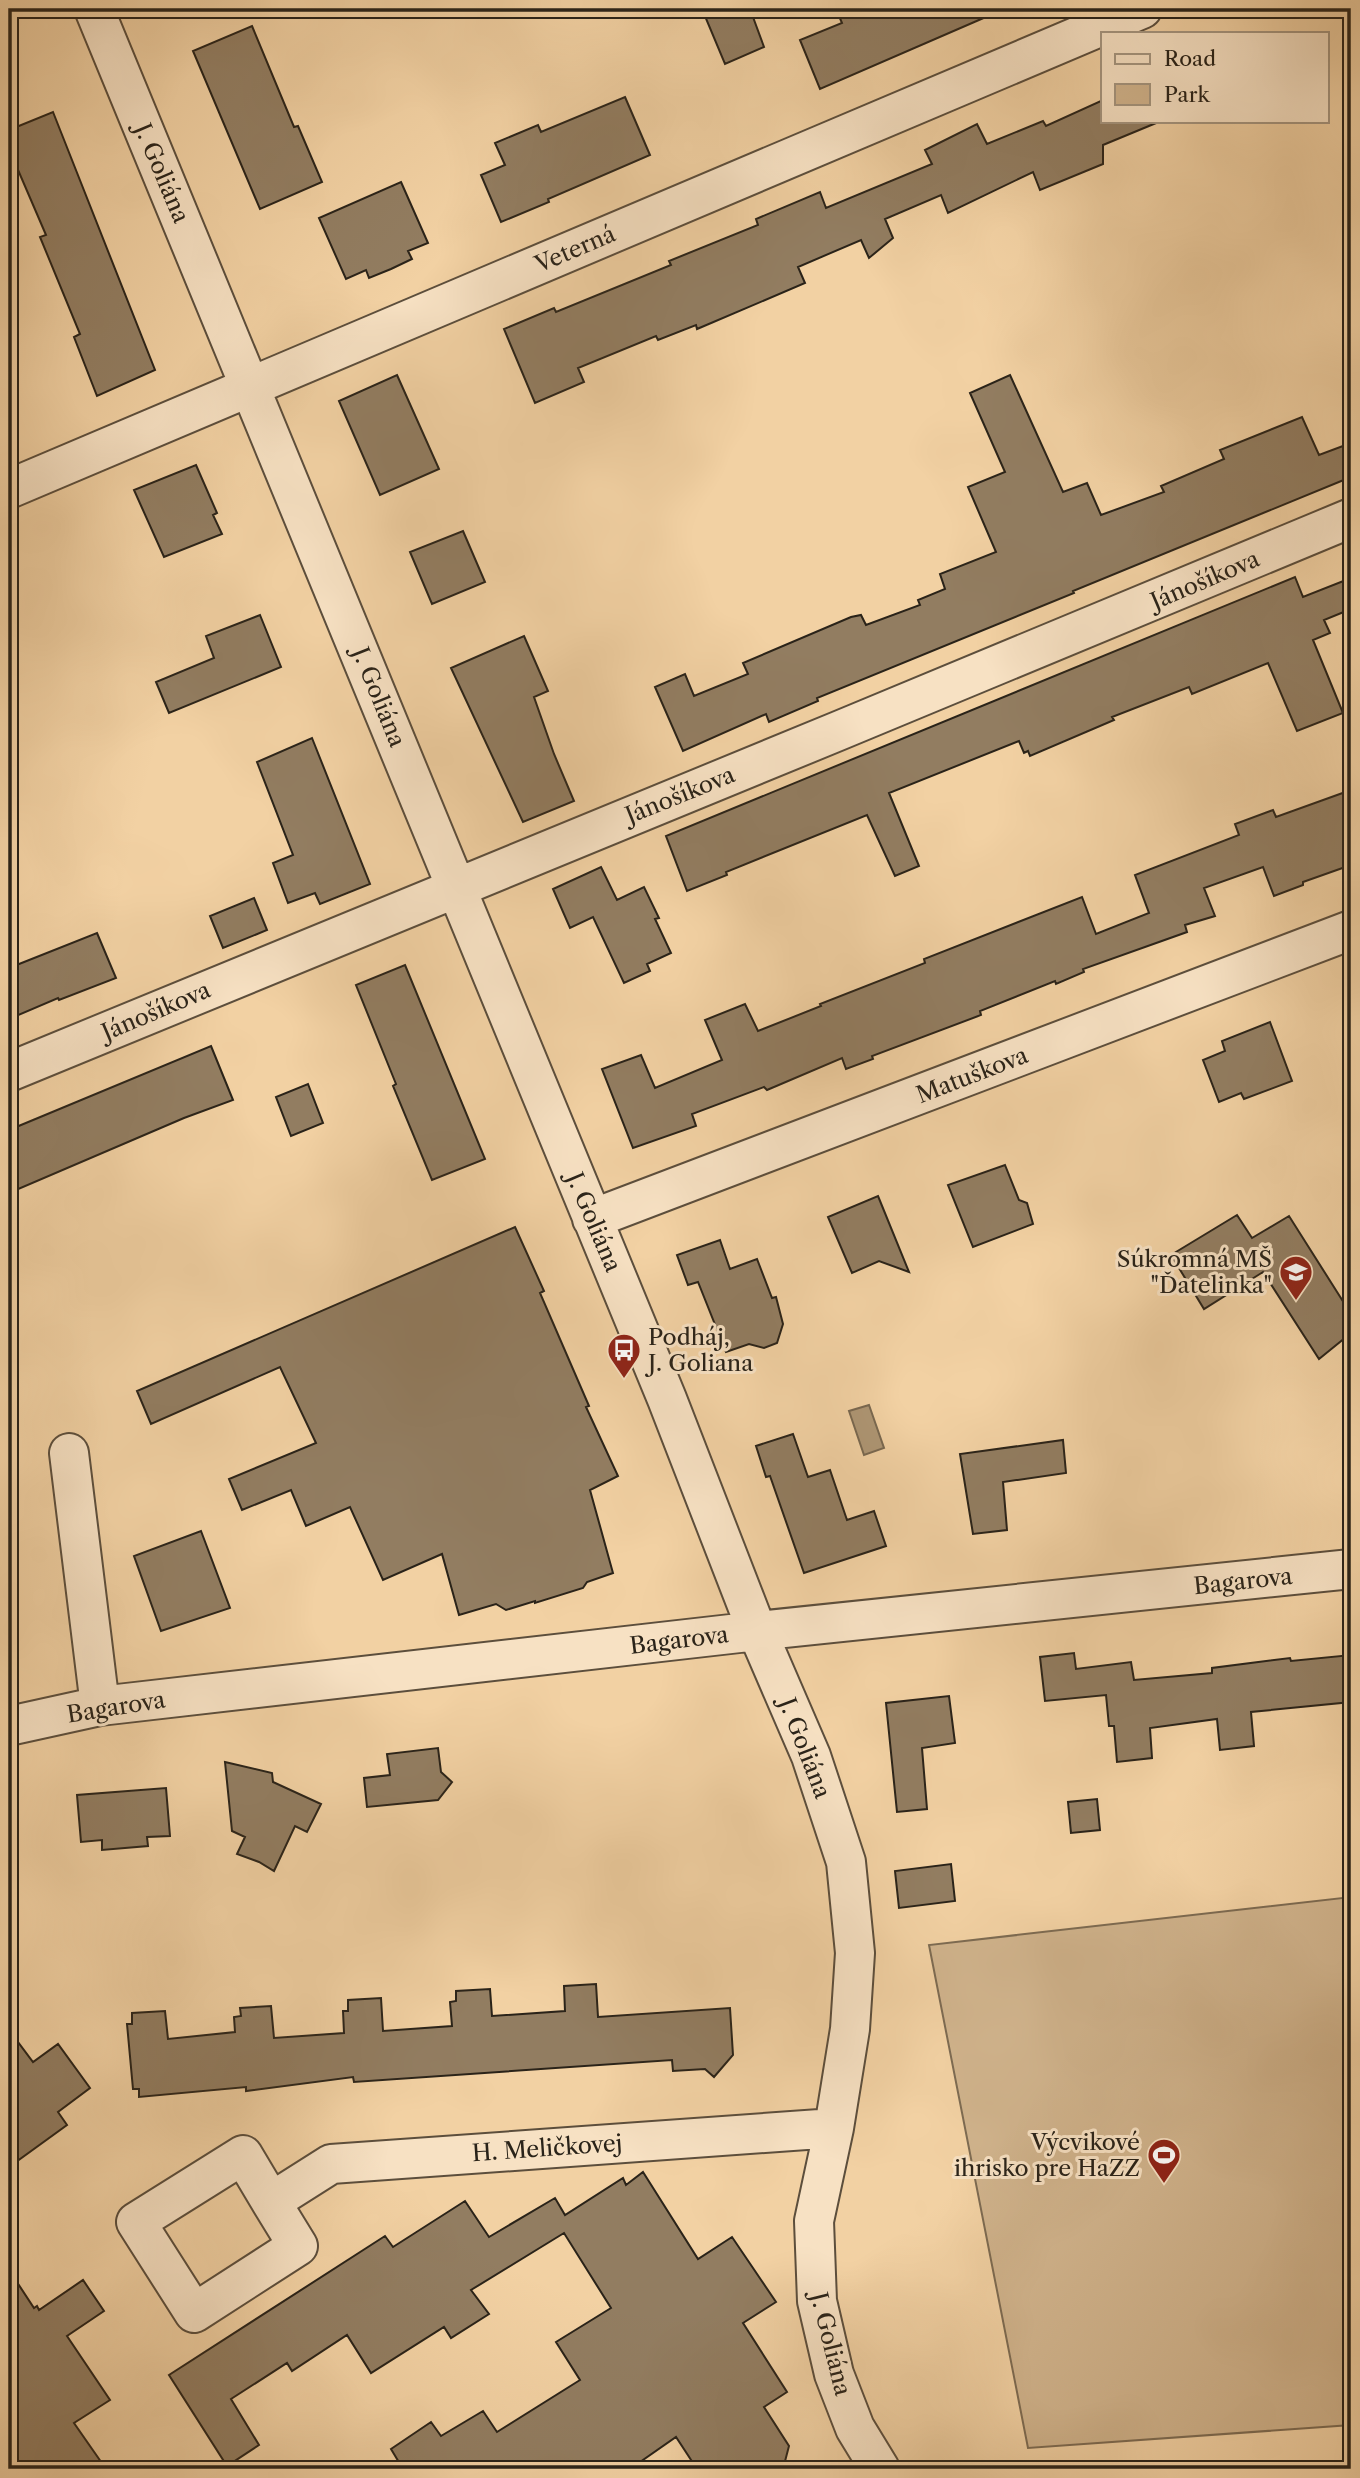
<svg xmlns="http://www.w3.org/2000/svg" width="1360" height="2478" font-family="'Libre Caslon Text',serif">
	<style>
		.green { fill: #d0b38c; stroke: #7d6b52; stroke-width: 2 }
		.water { fill: #ae9674; stroke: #796850; stroke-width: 2 }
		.building { fill: #927d61; stroke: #2a2319; stroke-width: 2 }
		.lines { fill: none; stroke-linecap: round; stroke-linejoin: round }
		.minor-casing { stroke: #5c4e3c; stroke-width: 42 }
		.minor { stroke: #f7e1c3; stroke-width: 38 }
		.labels { text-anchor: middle; stroke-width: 6; stroke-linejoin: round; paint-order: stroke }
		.street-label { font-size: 23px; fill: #2a2319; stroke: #f7e1c3 }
		.poi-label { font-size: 23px; fill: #2a2319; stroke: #f7e1c3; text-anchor: end }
	</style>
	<rect width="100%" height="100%" fill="#f2d1a3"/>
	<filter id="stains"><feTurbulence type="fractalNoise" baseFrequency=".00286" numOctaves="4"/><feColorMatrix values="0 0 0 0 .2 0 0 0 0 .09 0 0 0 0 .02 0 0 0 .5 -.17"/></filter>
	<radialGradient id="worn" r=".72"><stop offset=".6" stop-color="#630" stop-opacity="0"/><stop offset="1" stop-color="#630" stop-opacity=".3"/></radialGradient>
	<path class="green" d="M1351,1897V2425L1028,2448L929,1945Z"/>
	<path class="water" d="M869,1405L884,1448L864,1455L849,1411Z"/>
	<path class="building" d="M702,9H750L764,47L725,64Z
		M836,9H1002V10L820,89L800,40L842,23Z
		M252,26L294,127L298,126L322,182L260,209L193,51Z
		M625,97L650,155L548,199L549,202L501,222L481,175L505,165L495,143L538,125L541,132Z
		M1103,100V121H1161L1103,145V164L1040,190L1033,172L948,213L941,195L885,219L893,238L869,258L861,240L798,267L805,283L697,329L696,325L658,340L656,336L578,368L584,382L535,403L504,329L554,308L556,312L671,265L669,261L758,225L756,219L820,192L826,208L932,164L925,150L977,124L987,144L1043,121L1046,126Z
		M53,112L155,370L97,396L74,337L80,334L40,237L46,235L9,149V130Z
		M401,182L428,243L408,251L412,259L391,269L369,278L366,270L346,279L319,218Z
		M397,375L439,469L380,495L339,401Z
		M1010,375L1063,492L1087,483L1101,515L1164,492L1161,486L1224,459L1220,450L1302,417L1319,455L1351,443V477L1073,591L1074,593L817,698L818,701L769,722L766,714L683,751L655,687L685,674L694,696L748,674L743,663L851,617L861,615L866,625L920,605L918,600L945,589L940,574L996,552L968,487L1005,472L970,393Z
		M196,465L217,513L213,515L222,534L164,557L134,490Z
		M463,531L485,582L432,604L410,552Z
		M1295,577L1303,597L1351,578V609L1324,620L1330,633L1313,640L1343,713L1297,731L1268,663L1192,694L1189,687L1112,717L1114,720L1030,756L1028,751L1024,753L1019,741L889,793L919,866L895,876L867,815L726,872L727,875L687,891L666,836Z
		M260,615L281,667L169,713L156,682L214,658L206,636Z
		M524,636L548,691L534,697L554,754L574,801L523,822L451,668Z
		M312,738L370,884L320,904L315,893L288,903L273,863L293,855L257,762Z
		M1351,790V865L1303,882V885L1274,896L1263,867L1204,888L1215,916L1185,925L1187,932L1083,969L1084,972L1056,984L1055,981L980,1011L981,1015L872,1056L873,1059L846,1069L842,1058L767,1090L764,1087L692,1114L696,1126L633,1148L602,1069L641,1055L655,1088L722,1060L705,1020L745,1004L758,1031L821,1006L820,1004L925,963L924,959L1082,897L1096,934L1149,913L1135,875L1239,835L1235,824L1273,810L1276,817Z
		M601,867L617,900L644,887L659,918L655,919L671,953L647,964L650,971L624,983L593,917L570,928L553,889Z
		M254,898L267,930L223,948L210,916Z
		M97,933L116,978L59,1000L58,998L9,1019V968Z
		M405,965L485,1159L432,1180L393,1086L396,1084L356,985Z
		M1270,1022L1292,1081L1244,1099L1241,1093L1219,1102L1203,1060L1225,1051L1222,1041Z
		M211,1046L233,1100L184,1118L9,1193V1130Z
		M308,1084L323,1123L291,1136L276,1097Z
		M1005,1165L1019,1200L1027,1203L1033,1224L973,1247L948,1185Z
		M878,1196L909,1272L879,1261L852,1273L828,1217Z
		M1237,1215L1252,1238L1289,1216L1351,1314V1333L1319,1359L1263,1272L1204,1309L1171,1255Z
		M515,1227L544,1291L540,1293L589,1406L586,1407L618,1476L590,1490L613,1573L587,1582L583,1588L535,1603V1601L506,1610L496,1604L459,1615L442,1554L383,1580L350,1507L306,1526L291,1490L242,1510L229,1479L316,1443L280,1367L151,1424L137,1391Z
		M720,1240L730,1269L757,1259L772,1298L776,1297L783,1324L777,1343L764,1348L749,1344L726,1352L698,1282L688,1285L677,1255Z
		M793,1434L808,1477L830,1470L847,1520L874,1511L886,1546L804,1573L770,1476L766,1477L756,1446Z
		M1063,1440L1066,1473L1003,1482L1007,1530L973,1534L960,1454Z
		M201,1531L230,1608L161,1631L134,1556Z
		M1074,1653L1076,1669L1131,1662L1134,1680L1212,1673V1668L1290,1658L1291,1661L1351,1655V1702L1251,1712L1254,1746L1220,1750L1217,1719L1150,1728L1152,1758L1117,1762L1114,1726H1109L1106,1695L1045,1701L1040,1657Z
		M949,1696L955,1743L922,1748L927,1809L897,1812L886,1703Z
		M438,1748L441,1772L452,1782L438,1800L367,1807L364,1778L390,1775L387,1754Z
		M225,1762L272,1773L273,1782L321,1804L307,1832L295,1826L274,1871L259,1862L237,1854L245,1837L232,1831Z
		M166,1788L170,1836L147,1837L148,1846L102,1850V1840L81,1842L77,1795Z
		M1097,1799L1100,1830L1071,1833L1068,1802Z
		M951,1864L955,1901L899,1908L895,1871Z
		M596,1984L598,2017L730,2008L733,2055L714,2077L705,2069L673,2071L672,2060L354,2082L353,2077L246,2091V2087L139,2097V2089H133L127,2024H132V2013L165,2011L168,2039L235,2032L234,2017L241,2016L240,2008L271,2006L274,2038L344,2033L343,2011H348V2000L381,1998L383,2031L452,2026L450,2002L456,2001V1991L490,1989L492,2016L565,2011L564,1986Z
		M9,2030L33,2062L58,2044L90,2088L58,2112L67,2125L9,2167Z
		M643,2172L698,2259L732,2237L776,2302L743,2323L787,2392L764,2407L789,2446L783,2469H697L676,2437L630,2469H403L391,2449L431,2422L441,2436L483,2411L497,2432L580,2380L556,2342L611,2308L564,2233L471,2290L489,2314L451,2338L444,2327L371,2373L347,2335L292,2371L287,2363L231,2399L259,2445L227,2466L169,2375L385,2236L393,2247L465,2201L489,2237L555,2198L565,2215L623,2178L626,2185Z
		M9,2270L34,2308L37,2306L39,2310L83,2280L104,2311L67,2336L110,2400L74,2423L106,2469H9Z"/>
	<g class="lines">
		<defs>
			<path id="minor" d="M94,9L667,1399L757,1631L811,1756L846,1862L855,1953L850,2029L834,2128L814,2221L817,2301L834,2374L855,2428L880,2469
				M9,489L1142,9
				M9,1072C456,886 905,706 1351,518
				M592,1219L1351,930
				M69,1453L100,1706
				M9,1726L100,1706L757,1631L1351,1569
				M271,2202L243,2155L136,2222L194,2313L298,2246L271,2202L331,2164L834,2128"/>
		</defs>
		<use href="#minor" class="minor-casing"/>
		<use href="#minor" class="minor"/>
	</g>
	<defs>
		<symbol id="school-pin" viewBox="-11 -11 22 30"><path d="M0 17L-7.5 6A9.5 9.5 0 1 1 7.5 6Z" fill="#8f2418" stroke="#f7e1c3"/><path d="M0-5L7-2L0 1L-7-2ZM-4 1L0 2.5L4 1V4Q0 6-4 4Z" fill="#fff"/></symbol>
		<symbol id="bus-pin" viewBox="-11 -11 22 30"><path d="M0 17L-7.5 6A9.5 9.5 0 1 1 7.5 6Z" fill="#8f2418" stroke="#f7e1c3"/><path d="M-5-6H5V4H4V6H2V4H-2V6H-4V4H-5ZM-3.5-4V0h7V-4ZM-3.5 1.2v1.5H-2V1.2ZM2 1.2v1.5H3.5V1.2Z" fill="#fff"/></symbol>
		<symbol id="stadium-pin" viewBox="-11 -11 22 30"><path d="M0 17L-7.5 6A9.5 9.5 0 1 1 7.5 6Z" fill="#8f2418" stroke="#f7e1c3"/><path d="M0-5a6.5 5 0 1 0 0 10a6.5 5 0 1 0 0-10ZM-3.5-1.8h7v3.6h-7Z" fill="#fff"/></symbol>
	</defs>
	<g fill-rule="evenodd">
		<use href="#school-pin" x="1277" y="1253" width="38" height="52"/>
		<use href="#bus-pin" x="605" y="1331" width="38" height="52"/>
		<use href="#stadium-pin" x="1145" y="2136" width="38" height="52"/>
	</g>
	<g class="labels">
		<g class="street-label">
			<text transform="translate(162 173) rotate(67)" y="8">J. Goliána</text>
			<text transform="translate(575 249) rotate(-23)" y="8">Veterná</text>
			<text transform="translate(1205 580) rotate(-23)" y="8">Jánošíkova</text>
			<text transform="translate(379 697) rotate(68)" y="8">J. Goliána</text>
			<text transform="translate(680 795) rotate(-22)" y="8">Jánošíkova</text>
			<text transform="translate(156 1011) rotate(-23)" y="8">Jánošíkova</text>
			<text transform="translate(972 1075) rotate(-21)" y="8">Matuškova</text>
			<text transform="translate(594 1222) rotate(67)" y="8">J. Goliána</text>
			<text transform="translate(1243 1581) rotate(-6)" y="8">Bagarova</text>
			<text transform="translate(679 1640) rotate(-7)" y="8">Bagarova</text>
			<text transform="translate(116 1707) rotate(-9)" y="8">Bagarova</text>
			<text transform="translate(805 1748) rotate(69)" y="8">J. Goliána</text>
			<text transform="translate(547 2148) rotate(-4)" y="8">H. Meličkovej</text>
			<text transform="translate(831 2344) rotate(76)" y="8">J. Goliána</text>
		</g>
		<g class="poi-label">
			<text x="1272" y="1267">Súkromná MŠ<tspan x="1272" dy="26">"Ďatelinka"</tspan></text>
			<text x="648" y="1345" text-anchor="start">Podháj,<tspan x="648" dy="26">J. Goliana</tspan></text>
			<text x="1140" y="2150">Výcvikové<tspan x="1140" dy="26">ihrisko pre HaZZ</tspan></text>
		</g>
	</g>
	<rect width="1360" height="2478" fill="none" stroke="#f2d1a3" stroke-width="35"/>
	<rect x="10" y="10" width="1339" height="2457" fill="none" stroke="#2a2319" stroke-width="3.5"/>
	<rect x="18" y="18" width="1325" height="2443" fill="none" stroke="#2a2319" stroke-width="2"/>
	<rect x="1101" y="32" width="228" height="91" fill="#f7e1c3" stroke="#a5957f" stroke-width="2"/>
	<rect x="1115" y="54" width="35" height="10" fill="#f7e1c3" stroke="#a5957f" stroke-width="2"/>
	<text x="1164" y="66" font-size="21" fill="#2a2319">Road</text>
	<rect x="1115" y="84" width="35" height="21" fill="#d0b38c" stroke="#a5957f" stroke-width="2"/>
	<text x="1164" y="102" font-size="21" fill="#2a2319">Park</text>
	<rect width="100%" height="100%" filter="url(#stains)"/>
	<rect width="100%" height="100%" fill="url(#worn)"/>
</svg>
